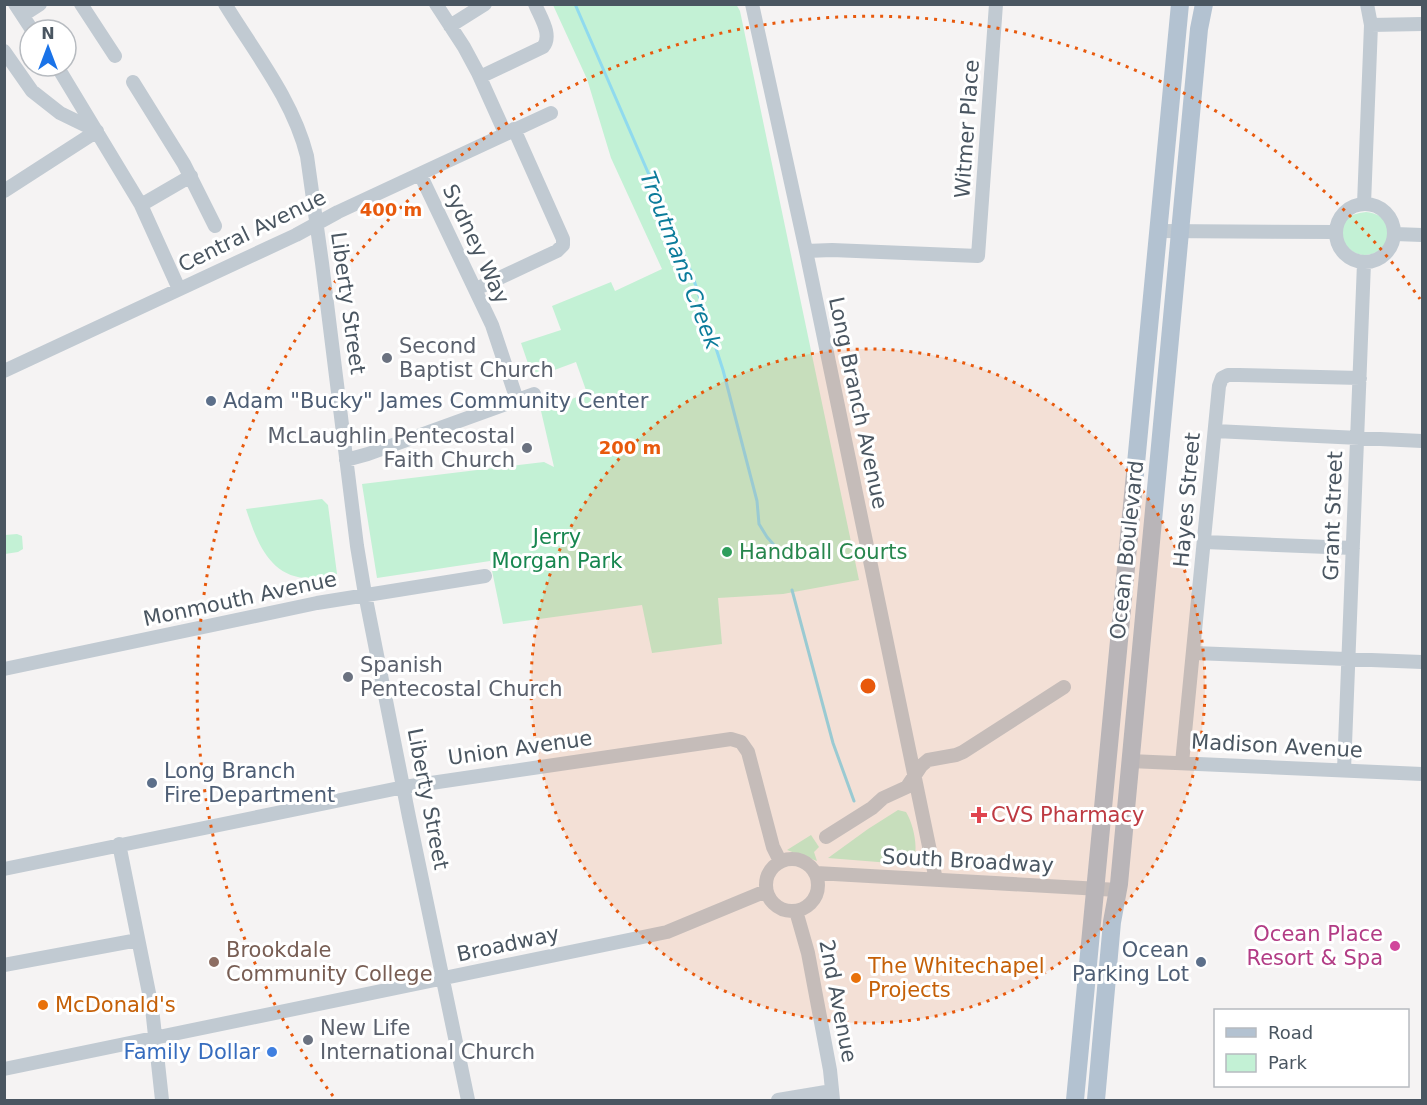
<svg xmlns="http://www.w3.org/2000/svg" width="1427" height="1105" font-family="'DejaVu Sans',sans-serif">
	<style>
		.green { fill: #c3f1d5 }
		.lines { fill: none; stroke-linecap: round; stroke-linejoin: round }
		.stream { stroke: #90daee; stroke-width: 3 }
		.minor { stroke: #c1cad2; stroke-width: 14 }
		.major { stroke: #b3c2d1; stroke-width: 18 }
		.ring { fill: none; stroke: #e8590c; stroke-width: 3; stroke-dasharray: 3 6 }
		.worship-dot { fill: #6b7280; stroke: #fff; stroke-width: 2 }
		.service-dot { fill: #5c6f8a; stroke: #fff; stroke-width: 2 }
		.leisure-dot { fill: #2e9e5b; stroke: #fff; stroke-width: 2 }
		.health-dot { fill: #e0444e; stroke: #fff; stroke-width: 2 }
		.hotel-dot { fill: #d1479c; stroke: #fff; stroke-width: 2 }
		.education-dot { fill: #8d6e63; stroke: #fff; stroke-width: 2 }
		.food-dot { fill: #e8710a; stroke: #fff; stroke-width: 2 }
		.shop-dot { fill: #3f7fe0; stroke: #fff; stroke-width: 2 }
		.labels { text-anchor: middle; stroke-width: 6; stroke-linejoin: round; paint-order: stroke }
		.street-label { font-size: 21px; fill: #4a5661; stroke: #fff }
		.worship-label { font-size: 21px; fill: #5b616d; stroke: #fff; text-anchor: start }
		.service-label { font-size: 21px; fill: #4e5e75; stroke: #fff; text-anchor: start }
		.park-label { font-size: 21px; fill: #17864f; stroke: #fff }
		.leisure-label { font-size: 21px; fill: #27864d; stroke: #fff; text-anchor: start }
		.health-label { font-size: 21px; fill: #be3a42; stroke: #fff; text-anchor: start }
		.hotel-label { font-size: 21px; fill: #b23c85; stroke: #fff; text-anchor: end }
		.education-label { font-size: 21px; fill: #785e54; stroke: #fff; text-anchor: start }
		.food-label { font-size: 21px; fill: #c56008; stroke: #fff; text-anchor: start }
		.shop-label { font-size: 21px; fill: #366cbe; stroke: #fff; text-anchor: end }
		.water-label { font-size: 22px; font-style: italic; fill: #0c7c9b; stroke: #fff }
		.centre { fill: #e8590c; stroke: #fff; stroke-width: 3 }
		.ring-label { font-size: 18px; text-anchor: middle; font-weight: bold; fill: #e8590c; stroke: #fff; stroke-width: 6; stroke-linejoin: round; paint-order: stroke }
	</style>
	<rect width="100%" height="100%" fill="#f5f3f3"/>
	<path class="green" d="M553,5L736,4L740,11L859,580L783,594L718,598L722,644L652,653L642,605L503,624L490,561L377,578L362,484L544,462L554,467L541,411L587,393L576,362L533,378L521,343L561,330L552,306L611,282L615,291L662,269L611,158L587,79Z
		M1366,212C1376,213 1388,218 1390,230C1391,237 1388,243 1383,247C1354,276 1313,217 1366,212Z
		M322,499L328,505L337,574C327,576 315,579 305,578C268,575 256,539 246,509Z
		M17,534L22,536L23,549L18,552L5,554V535Z
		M898,810L906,812C913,823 920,851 912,862L903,864L828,858L868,829Z
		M811,835L819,847L814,852L817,861L787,850Z"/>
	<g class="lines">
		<path class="stream" d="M575,4L692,274L723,370L757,501L759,524L767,537L781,553
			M792,590L833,743L854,801"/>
		<path class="minor" d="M15,4L32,30
			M81,4L115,56
			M225,4C255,53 293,100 307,156L322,263L357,546L365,594L409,817L468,1100
			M436,4L464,47L478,73L505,133
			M752,4L806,251L936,880
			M23,15L40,4
			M1371,25L1422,24
			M450,26L485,4
			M4,51L32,91L60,113L97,131
			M57,66L141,205L179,289
			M480,77L543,47C553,35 540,17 535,4
			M133,82L184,164L215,226
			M420,174L492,325L517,400
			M4,191L97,131
			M1336 233a29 29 0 1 1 58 0a29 29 0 1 1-58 0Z
			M1364,204L1371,25L1367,4
			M141,205L191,176
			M1159,231L1335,232
			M1395,234L1422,235
			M806,251L832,250L978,256L996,4
			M476,289L557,251L563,245V239L514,129
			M4,371L296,235L338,212L551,113
			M1215,431L1422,441
			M346,460L368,454L534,394
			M1205,542L1353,548
			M1194,653L1422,662
			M4,669L317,603L485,576
			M1130,761L1422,774
			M1182,763L1219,386L1222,378L1228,375H1239L1360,378
			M1344,770L1364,263
			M826,837L872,808L883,798L907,787L921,766L928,760L956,755L963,752L1064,687
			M119,844L152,1008L162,1100
			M766 885a26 26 0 1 1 52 0a26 26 0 1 1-52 0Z
			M4,869L404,787L731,739L741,742L748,752L773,847L780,861
			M816,873L1118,890
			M796,911L808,953L830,1070L833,1100
			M4,965L138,940
			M4,1069L667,932L766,891
			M778,1100L832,1091"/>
		<path class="major" d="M1075,1100L1180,4
			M1096,1100L1112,922L1119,884L1199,29L1204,4"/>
	</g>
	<circle cx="868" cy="686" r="337" fill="#e8590c" fill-opacity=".12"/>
	<g class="ring">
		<circle cx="868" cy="686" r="337"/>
		<path d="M333 1096A674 674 0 1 1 1420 299"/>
	</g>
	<g class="worship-dot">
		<circle cx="387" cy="358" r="6"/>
		<circle cx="527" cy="448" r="6"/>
		<circle cx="348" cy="677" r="6"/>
		<circle cx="308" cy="1040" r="6"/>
	</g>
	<g class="service-dot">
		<circle cx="211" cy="401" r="6"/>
		<circle cx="152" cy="783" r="6"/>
		<circle cx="1201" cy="962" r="6"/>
	</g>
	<circle class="leisure-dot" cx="727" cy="552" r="6"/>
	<path class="health-dot" d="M976 806h6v6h6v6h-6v6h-6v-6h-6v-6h6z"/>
	<circle class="hotel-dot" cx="1395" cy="946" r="6"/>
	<circle class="education-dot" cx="214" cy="962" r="6"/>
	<g class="food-dot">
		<circle cx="856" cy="978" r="6"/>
		<circle cx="43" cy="1005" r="6"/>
	</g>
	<circle class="shop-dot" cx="272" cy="1052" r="6"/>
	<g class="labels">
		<g class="street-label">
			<text transform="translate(967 129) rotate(-86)" y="7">Witmer Place</text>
			<text transform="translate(252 231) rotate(-26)" y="7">Central Avenue</text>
			<text transform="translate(476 244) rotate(65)" y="7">Sydney Way</text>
			<text transform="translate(348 303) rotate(82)" y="7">Liberty Street</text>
			<text transform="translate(858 403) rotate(78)" y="7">Long Branch Avenue</text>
			<text transform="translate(1187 500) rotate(-85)" y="7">Hayes Street</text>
			<text transform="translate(1333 516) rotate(-88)" y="7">Grant Street</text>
			<text transform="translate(1127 550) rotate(-84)" y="7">Ocean Boulevard</text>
			<text transform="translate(240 599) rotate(-12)" y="7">Monmouth Avenue</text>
			<text transform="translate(1277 746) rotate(3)" y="7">Madison Avenue</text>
			<text transform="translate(520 748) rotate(-8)" y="7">Union Avenue</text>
			<text transform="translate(428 799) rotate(79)" y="7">Liberty Street</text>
			<text transform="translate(968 861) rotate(3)" y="7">South Broadway</text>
			<text transform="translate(508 944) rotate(-12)" y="7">Broadway</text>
			<text transform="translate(838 1001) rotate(79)" y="7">2nd Avenue</text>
		</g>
		<g class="worship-label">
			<text x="399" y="353">Second<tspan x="399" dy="24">Baptist Church</tspan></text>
			<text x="515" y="443" text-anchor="end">McLaughlin Pentecostal<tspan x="515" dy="24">Faith Church</tspan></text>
			<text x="360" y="672">Spanish<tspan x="360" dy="24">Pentecostal Church</tspan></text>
			<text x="320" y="1035">New Life<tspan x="320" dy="24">International Church</tspan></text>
		</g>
		<g class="service-label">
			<text x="223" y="408">Adam "Bucky" James Community Center</text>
			<text x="164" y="778">Long Branch<tspan x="164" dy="24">Fire Department</tspan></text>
			<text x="1189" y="957" text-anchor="end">Ocean<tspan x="1189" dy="24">Parking Lot</tspan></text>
		</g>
		<g class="park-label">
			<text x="557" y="544">Jerry<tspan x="557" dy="24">Morgan Park</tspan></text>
		</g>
		<g class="leisure-label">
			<text x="739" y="559">Handball Courts</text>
		</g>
		<g class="health-label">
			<text x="991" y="822">CVS Pharmacy</text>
		</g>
		<g class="hotel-label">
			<text x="1383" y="941">Ocean Place<tspan x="1383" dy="24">Resort &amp; Spa</tspan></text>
		</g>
		<g class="education-label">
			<text x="226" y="957">Brookdale<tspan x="226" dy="24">Community College</tspan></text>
		</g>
		<g class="food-label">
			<text x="868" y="973">The Whitechapel<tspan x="868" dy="24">Projects</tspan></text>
			<text x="55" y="1012">McDonald's</text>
		</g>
		<g class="shop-label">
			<text x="260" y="1059">Family Dollar</text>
		</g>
		<g class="water-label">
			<text transform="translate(681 260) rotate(69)" y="8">Troutmans Creek</text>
		</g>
	</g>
	<circle cx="868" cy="686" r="9" class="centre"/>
	<g class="ring-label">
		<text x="391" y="216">400 m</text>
		<text x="630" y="454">200 m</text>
	</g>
	<rect width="1427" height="1105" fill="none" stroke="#4a5661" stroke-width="12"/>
	<rect x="1214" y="1009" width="195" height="78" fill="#ffffff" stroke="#b7bbc0" stroke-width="1.5"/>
	<rect x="1226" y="1028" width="30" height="9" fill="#b3c2d1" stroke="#b7bbc0" stroke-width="1.5"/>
	<text x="1268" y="1039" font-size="18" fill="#4a5661">Road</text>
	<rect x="1226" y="1054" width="30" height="18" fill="#c3f1d5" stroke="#b7bbc0" stroke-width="1.5"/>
	<text x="1268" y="1069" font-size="18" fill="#4a5661">Park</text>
	<g transform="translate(48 48)"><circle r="28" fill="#ffffff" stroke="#b7bbc0" stroke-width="1.5"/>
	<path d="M0-4.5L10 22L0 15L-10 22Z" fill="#1a73e8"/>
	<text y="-9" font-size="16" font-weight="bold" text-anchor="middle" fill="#4a5661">N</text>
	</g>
</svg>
